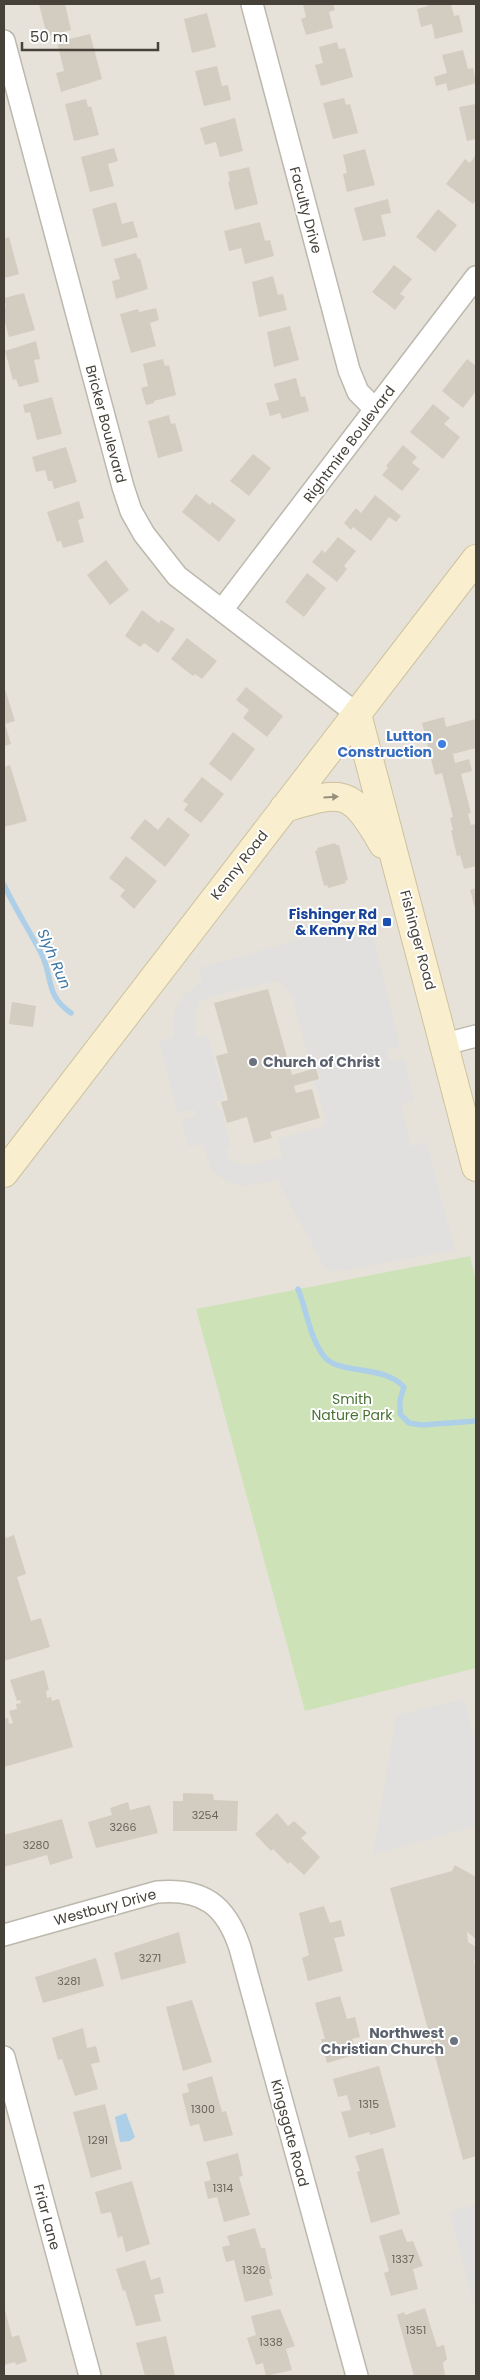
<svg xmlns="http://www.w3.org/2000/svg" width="480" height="2380" font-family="Poppins,sans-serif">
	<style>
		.residential { fill: #e6e2d9 }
		.green { fill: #cee2b8 }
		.parking { fill: #e2e0de; fill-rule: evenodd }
		.water { fill: #aecfe8 }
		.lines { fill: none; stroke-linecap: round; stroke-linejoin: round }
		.stream { stroke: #aecfe8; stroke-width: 5.5 }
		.building { fill: #d3ccc1 }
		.minor-casing { stroke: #bdb8ad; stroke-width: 24 }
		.secondary-casing { stroke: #cdc29f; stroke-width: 30 }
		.minor { stroke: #fff; stroke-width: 21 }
		.secondary { stroke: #f9efce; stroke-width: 28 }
		.oneway { fill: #978f7c }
		.shop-dot { fill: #3f7fe0; stroke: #fff; stroke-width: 2 }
		.transit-dot { fill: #1a4fb4; stroke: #fff; stroke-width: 2 }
		.worship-dot { fill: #6b7280; stroke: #fff; stroke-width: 2 }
		.labels { text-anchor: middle; stroke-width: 4; stroke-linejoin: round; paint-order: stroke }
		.number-label { font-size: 11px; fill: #69645b }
		.street-label { font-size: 14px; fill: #464139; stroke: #fff }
		.shop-label { font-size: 14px; font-weight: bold; fill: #366cbe; stroke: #fff; text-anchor: end }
		.transit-label { font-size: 14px; font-weight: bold; fill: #164399; stroke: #fff; text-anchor: end }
		.worship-label { font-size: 14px; font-weight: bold; fill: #5b616d; stroke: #fff; text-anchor: start }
		.park-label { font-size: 14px; fill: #497132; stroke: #fff }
		.water-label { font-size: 15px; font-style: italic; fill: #3e78a6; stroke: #fff }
	</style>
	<rect width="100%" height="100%" fill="#f3f0ea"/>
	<path class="residential" d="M4,4H476V2376H4Z"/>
	<path class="green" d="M470,1256L476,1281V1668L305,1711L196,1309Z"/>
	<path class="parking" d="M369,920L400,1046L387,1051L390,1061L404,1058L415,1101L401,1105L411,1146L427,1142L455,1250L335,1272L325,1269L277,1180L244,1186L228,1183L211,1169L203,1144L189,1147L181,1120L196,1116L194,1109L178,1113L159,1041L174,1037L173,1024L175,1010L183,996L202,980L199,968ZM276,981L283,984L293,997L311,1069L316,1068L321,1079L314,1080L326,1121L322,1127L277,1139L283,1157L246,1166L231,1161L226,1151L231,1148L222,1110L212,1103L225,1099L208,1035L195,1038L196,1010L200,1002L206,998Z
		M464,1699L476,1741V1826L373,1855L396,1715Z
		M476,2204V2311L449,2212Z"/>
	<path class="water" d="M126,2113L135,2137L130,2141L120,2142L115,2117Z"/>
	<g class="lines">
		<path class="stream" d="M4,885C15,908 29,930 41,953C54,978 44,994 71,1013
			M298,1289C307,1311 309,1335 323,1355C337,1376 382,1363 404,1387L400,1400V1414L409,1423L422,1425L476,1421"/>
	</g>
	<path class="building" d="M39,4H65L71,30L47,36Z
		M303,4H333L335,10L329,12L333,28L306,35L301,19L306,17Z
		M427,4H451L454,16L459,15L463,32L435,39L432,24L421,27L417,9L428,6Z
		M207,13L216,47L192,53L184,19Z
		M90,34L102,79L61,92L56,73L64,71L57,42Z
		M337,42L339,49L345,48L353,77L321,86L315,65L323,63L319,47Z
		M463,50L468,69L473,68L476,83L448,91L446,83L436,86L434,77L447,73L442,55Z
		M217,66L222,86L228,85L231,100L204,106L195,71Z
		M344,98L346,105L350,104L358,133L333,139L323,103Z
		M86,99L88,107L91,106L99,135L74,141L65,104Z
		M476,104V139L467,141L459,107Z
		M235,118L243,151L220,157L216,142L205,145L200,128Z
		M114,148L118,161L108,164L114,186L90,192L81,157Z
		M365,149L375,185L347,192L343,174L347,173L343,155Z
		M475,156L476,200L473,204L446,184L465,159L470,163Z
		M249,167L258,204L235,210L228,182L230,181L228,172Z
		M388,199L391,213L381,215L386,236L363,241L354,208Z
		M116,202L122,224L133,221L138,237L102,247L92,209Z
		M438,209L457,225L435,252L416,237Z
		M260,222L265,241L270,240L274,256L245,264L241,248L229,251L224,231Z
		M9,237L19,274L4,278V239Z
		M136,253L138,259L140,258L148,289L116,299L112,281L120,279L114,259Z
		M394,265L412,279L400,294L405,297L395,310L372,292Z
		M273,276L278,295L283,294L287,310L259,317L252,282Z
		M24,293L35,330L9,337L4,319V307L6,306L4,298Z
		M156,308L159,320L150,323L156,346L131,353L120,314L138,309L139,312Z
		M290,326L299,360L274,367L267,332Z
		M36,341L40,359L34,360L39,382L19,387L16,379L13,380L5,351Z
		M163,359L165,366L169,365L176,395L154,401V403L146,405L141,388L148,386L143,364Z
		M467,359L476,366V391L463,408L442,391Z
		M296,378L301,397L305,396L309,411L282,419L280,413L270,416L266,403L279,400L274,384Z
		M52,397L62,434L37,440L30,412L25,413L23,405Z
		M433,404L450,418L444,424L460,437L443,459L410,432Z
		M169,415L171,424L175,423L183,451L158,458L148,421Z
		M403,445L417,457L412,463L420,469L402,491L382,475L388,468L386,466Z
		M66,447L77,482L54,489L52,481H48L45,470L36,472L32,457Z
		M253,454L271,468L249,496L230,481Z
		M196,494L210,505L212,502L236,520L219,542L182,512Z
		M375,495L401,516L396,522L389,517L371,541L353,527L351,530L344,523L356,508L361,513Z
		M79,501L84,518L78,520L84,542L63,548L61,541L57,542L47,512Z
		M338,537L356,551L344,566L347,569L337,582L312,562L322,550L325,553Z
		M106,560L129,590L110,605L87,575Z
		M307,573L326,588L304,617L285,602Z
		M142,610L159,623L161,620L175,629L158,653L144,643L140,647L125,636Z
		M187,638L217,661L202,679L195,674L193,676L171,659Z
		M4,686L15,721L5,724L11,744L4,746Z
		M246,687L283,716L267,737L243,718L249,710L236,700Z
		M444,717L446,727L476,719V748L453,754L455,763L469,759L472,771L461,774L471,813L468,814L471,825L476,824V866L464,869L460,855L457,856L451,830H453L450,818L453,817L442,773L435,775L422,723Z
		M233,732L255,749L231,781L209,764Z
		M10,765L27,821L4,827V767Z
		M202,777L224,794L201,823L184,810L188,804L183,801Z
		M168,817L190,835L165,867L130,838L145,819L158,830Z
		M335,843L336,845H339L348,880L345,881L346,883L328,888L327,885L324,886L315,851L318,850L317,848Z
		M126,856L157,881L134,909L120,896L125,890L109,878Z
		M476,888V912L470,890Z
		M268,989L292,1075L316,1068L319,1079L294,1086L296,1093L312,1089L320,1118L270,1132L272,1138L254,1143L247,1117L227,1123L221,1102L228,1100L216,1056L228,1053L214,1003Z
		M12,1002L36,1006L33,1027L9,1024Z
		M4,1534L6,1538L14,1535L26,1574L17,1577L31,1621L41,1618L50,1647L4,1661Z
		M44,1670L49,1690L46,1691L47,1698L51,1697L52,1701L59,1699L73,1747L4,1767V1719L8,1718L9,1724L13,1723L9,1711L17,1709L16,1704L21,1703L20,1700L17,1701L10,1680Z
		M183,1793L213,1794L214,1800L238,1801L237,1831H173V1801H183Z
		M128,1802L130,1810L150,1805L158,1833L96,1848L88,1822L112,1815L110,1808Z
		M277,1813L288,1826L294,1821L307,1833L301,1838L320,1857L304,1875L290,1862L288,1864L273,1849L271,1851L255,1834Z
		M62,1819L73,1858L50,1865L47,1855L4,1867V1835Z
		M455,1865L476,1877V1939L467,1932L468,1942L476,1947V1959L474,1961L476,1968V2156L463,2160L390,1888L452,1871Z
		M324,1906L330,1923L341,1920L345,1936L334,1938L343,1971L308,1981L302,1958L309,1955L299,1913Z
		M179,1932L186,1963L121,1980L114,1953Z
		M96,1958L104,1986L43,2003L35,1977Z
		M340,1996L347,2019L355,2017L360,2037L352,2039L357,2054L327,2063L321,2039H325L315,2003Z
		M192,2000L212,2062L183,2071L166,2007Z
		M83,2028L87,2048L96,2046L100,2062L91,2064L98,2089L75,2096L62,2059L58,2060L52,2038Z
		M379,2066L396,2127L370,2135L369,2132L349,2138L341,2112L351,2110L347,2095L338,2097L333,2079Z
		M212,2076L222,2112L226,2111L233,2135L204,2142L199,2124L190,2126L182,2094L189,2092L187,2084Z
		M105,2104L122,2169L91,2178L73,2112Z
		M383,2148L400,2214L371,2223L357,2172L360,2171L355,2156Z
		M238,2153L243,2176L239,2177L250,2215L224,2222L217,2197L208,2199L204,2182L211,2180L206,2162Z
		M132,2181L150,2244L126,2252L122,2236L118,2238L111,2212L101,2214L95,2192Z
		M255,2228L261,2248H265L272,2279H269L273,2295L245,2302L234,2260L226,2262L222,2247L230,2245L227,2236Z
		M402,2229L407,2242L413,2241L423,2266L413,2269L418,2289L391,2296L384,2273L389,2271L379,2236Z
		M145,2260L151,2280L160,2277L164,2293L154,2295L161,2321L136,2326L125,2290L123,2291L116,2269Z
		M4,2306L12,2337L19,2335L27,2361L16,2365L15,2362L4,2365Z
		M425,2308L437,2347L444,2345L447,2359L443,2363L445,2375L440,2376H414L397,2315L404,2312L405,2315Z
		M280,2309L295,2346L286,2349L292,2370L266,2376L263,2363L256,2365L247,2338L256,2335L251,2316Z
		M166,2336L175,2376H145L136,2343Z"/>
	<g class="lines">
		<defs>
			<path id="minor" d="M252,4L349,370L358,392L375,409
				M4,41L123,487L131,511L144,534L177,576L357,714
				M222,610L476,277
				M445,1044L476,1036
				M4,1935L157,1892C203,1888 226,1905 240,1948L357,2376
				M4,2057L90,2376"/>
			<path id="secondary" d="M357,714L476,1167
				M284,808C343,790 351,788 383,844
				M4,1173L476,559"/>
		</defs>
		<use href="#minor" class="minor-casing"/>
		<use href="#secondary" class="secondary-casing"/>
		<use href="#minor" class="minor"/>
		<use href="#secondary" class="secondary"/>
	</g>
	<defs><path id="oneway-solid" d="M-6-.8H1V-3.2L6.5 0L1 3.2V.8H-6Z" transform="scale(1.25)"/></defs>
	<use class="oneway" href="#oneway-solid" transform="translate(331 797) rotate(-3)"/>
	<circle class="shop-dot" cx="442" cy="744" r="5"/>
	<rect class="transit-dot" x="382" y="917" width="10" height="10" rx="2.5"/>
	<g class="worship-dot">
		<circle cx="253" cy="1062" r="5"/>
		<circle cx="454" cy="2041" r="5"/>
	</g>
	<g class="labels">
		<g class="number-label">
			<text x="205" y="1819">3254</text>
			<text x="123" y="1831">3266</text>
			<text x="36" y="1849">3280</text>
			<text x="150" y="1962">3271</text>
			<text x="69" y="1985">3281</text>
			<text x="369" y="2108">1315</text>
			<text x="203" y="2113">1300</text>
			<text x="98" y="2144">1291</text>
			<text x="223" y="2192">1314</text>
			<text x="403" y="2263">1337</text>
			<text x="254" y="2274">1326</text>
			<text x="416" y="2334">1351</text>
			<text x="271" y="2346">1338</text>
		</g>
		<g class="street-label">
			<text transform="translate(306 210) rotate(75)" y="5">Faculty Drive</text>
			<text transform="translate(106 424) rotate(75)" y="5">Bricker Boulevard</text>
			<text transform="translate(349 444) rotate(-53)" y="5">Rightmire Boulevard</text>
			<text transform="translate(239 865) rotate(-52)" y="5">Kenny Road</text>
			<text transform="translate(418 940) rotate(75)" y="5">Fishinger Road</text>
			<text transform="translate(105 1907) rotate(-15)" y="5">Westbury Drive</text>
			<text transform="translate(290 2133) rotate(75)" y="5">Kingsgate Road</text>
			<text transform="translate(47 2217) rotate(75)" y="5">Friar Lane</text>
		</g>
		<g class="shop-label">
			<text x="432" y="741">Lutton<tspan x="432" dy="16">Construction</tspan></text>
		</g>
		<g class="transit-label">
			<text x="377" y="919">Fishinger Rd<tspan x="377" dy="16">&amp; Kenny Rd</tspan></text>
		</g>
		<g class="worship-label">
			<text x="263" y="1067">Church of Christ</text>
			<text x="444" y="2038" text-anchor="end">Northwest<tspan x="444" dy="16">Christian Church</tspan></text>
		</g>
		<g class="park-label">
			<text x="352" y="1404">Smith<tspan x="352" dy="16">Nature Park</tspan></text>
		</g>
		<g class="water-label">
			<text transform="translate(54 959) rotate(67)" y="5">Slyh Run</text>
		</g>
	</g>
	<rect width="480" height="2380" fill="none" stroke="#464139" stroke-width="10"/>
	<path d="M22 42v8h136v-8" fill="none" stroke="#464139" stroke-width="2.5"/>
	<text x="30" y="42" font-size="15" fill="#464139" stroke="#ffffff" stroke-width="4" paint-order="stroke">50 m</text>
</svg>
